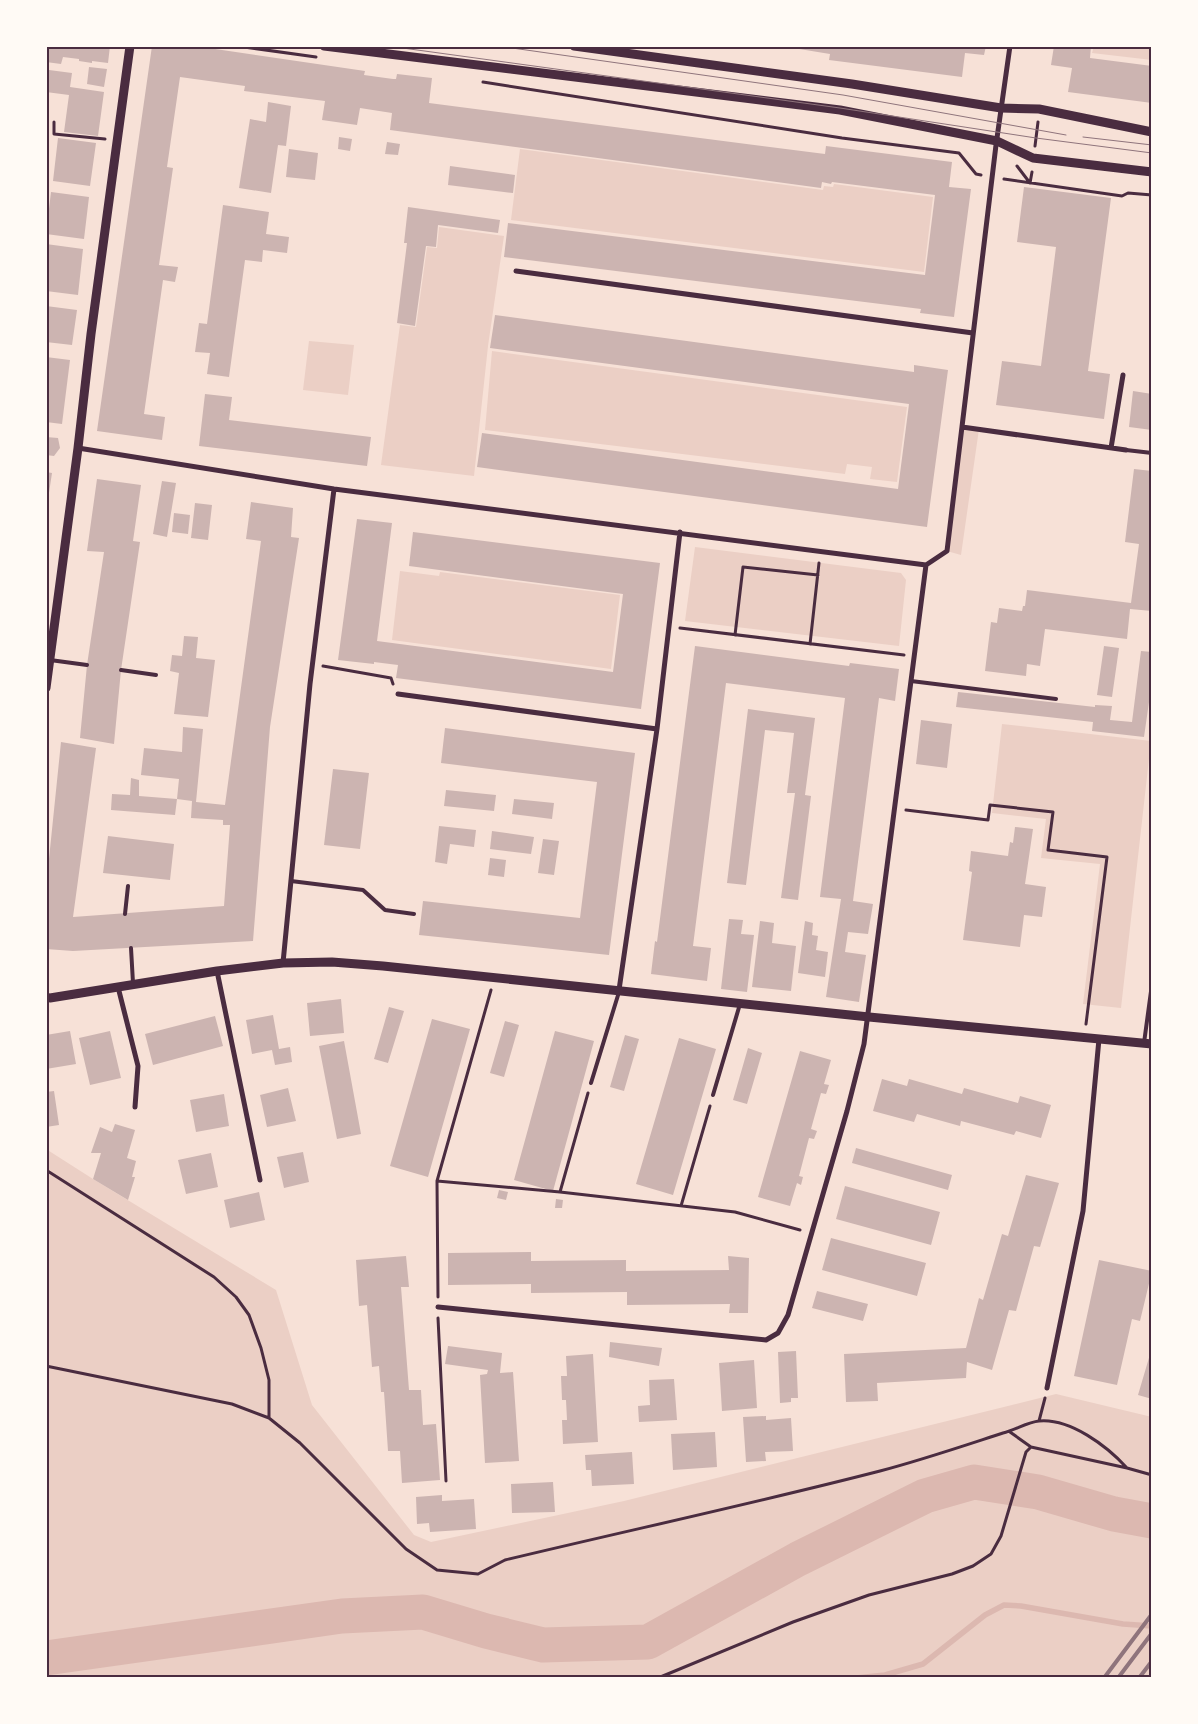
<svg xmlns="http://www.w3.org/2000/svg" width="1198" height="1724" font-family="'Varela Round',sans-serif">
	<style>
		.green { fill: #ebcfc5 }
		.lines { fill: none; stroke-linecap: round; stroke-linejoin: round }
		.stream { stroke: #dcb8b0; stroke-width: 5.5 }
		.river { stroke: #dcb8b0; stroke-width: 35 }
		.building { fill: #ccb4b1 }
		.path { stroke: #4a2c40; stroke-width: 3 }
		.service { stroke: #4a2c40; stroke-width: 4 }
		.minor { stroke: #4a2c40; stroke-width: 5 }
		.tertiary { stroke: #4a2c40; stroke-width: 9 }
		.tram { stroke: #8f747c; stroke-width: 1 }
		.rail { stroke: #8f747c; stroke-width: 4 }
		.neatline { fill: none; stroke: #4a2c40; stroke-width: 2 }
	</style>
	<rect width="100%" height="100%" fill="#f7e1d7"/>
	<path class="green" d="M1094,46H1152V60L1092,53Z
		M520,149L823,190L824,186L833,187L834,184L933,197L924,272L511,220Z
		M439,227L504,236L488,346L474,476L381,465L400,325L416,327L427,247L437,248Z
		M309,341L354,345L348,395L303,390Z
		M492,351L907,407L897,482L870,479L872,467L847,464L845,474L485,430Z
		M962,427L979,429L961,555L947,551Z
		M695,547L901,573L906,580L899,646L685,621Z
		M400,571L439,576L440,572L620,595L611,669L392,640Z
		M1002,724L1151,741L1121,1008L1083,1004L1100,864L1041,858L1046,819L992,813Z
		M46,1149L93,1179L276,1290L312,1405L414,1535L431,1542L624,1501L1056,1394L1152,1417V1678H46Z"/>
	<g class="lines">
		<path class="stream" d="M856,1678L885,1675L923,1664L985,1615L1004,1605L1021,1606L1123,1624L1152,1626"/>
		<path class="river" d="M46,1658L342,1616L423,1612L486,1631L543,1645L648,1642L798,1559L925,1496L974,1482L1038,1492L1114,1514L1152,1521"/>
	</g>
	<path class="building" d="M46,46H110L108,63L92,61V63L79,61V59L63,57L61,64L46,62Z
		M152,46H195L365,71L364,75L393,79H396L397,74L432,78L429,103L825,154L826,146L952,162L949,187L971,189L954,317L920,313L921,309L504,257L508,223L925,275L935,195L832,182L831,184L822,182L821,188L390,130L392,113L360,108L357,125L322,120L325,101L244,91L245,86L180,77L167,167L173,168L159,265L178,267L175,282L163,280L144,414L165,417L162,440L97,431Z
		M781,46H986L984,55L965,53L962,77L829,60L830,54Z
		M1054,46H1091L1090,58L1152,66V103L1068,92L1072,68L1051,65Z
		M89,67L107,69L104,87L87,84Z
		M49,70L72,73L70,87L104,92L98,136L64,132L69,95L46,92V73Z
		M268,102L291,106L286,146L278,145L271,193L239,188L250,119L266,122Z
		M339,137L352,139L350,151L338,149Z
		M58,138L96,143L90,186L53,181Z
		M387,142L400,144L398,155L385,154Z
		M289,149L318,153L315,180L286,177Z
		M450,166L515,175L513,193L448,185Z
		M1024,187L1111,198L1088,371L1110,374L1104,419L996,405L1002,361L1041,366L1056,247L1017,242Z
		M51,192L89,197L84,239L46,234Z
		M223,205L269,212L266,234L289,237L287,253L263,250L262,262L245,260L229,377L207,374L210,353L195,352L199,323L207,324Z
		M408,207L500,220L498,233L438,225L436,247L426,246L415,326L397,323L407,243H404Z
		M46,244L83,249L78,295L46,291Z
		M46,306L77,310L72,345L46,342Z
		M495,315L914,372V365L948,370L927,527L477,467L482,433L898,489L909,404L490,348Z
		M46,357L70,360L62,424L46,422Z
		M1133,391L1152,394V430L1129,427Z
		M205,394L232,397L229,420L371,437L367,466L199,446Z
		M46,437L58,438L60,448L54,456L46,455Z
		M1134,469L1152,471V611L1130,609L1127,639L1045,629L1040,666L1027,664L1026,676L985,671L991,622L997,623L999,608L1022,611L1023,606H1025L1027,590L1131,603L1139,544L1125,542Z
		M46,472L52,473L47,506H46Z
		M97,479L141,485L133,541L140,542L121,670L114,744L80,738L87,665L104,552L87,551Z
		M162,481L176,483L167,537L153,534Z
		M251,502L293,508L291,537L299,538L270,727L253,941L73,951L46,949V888L61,742L96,748L73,917L224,906L230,825H223V820L191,818L192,801L177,799L179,779L141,775L144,748L182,752L183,727L203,729L196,802L225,805L261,541L246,539Z
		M195,503L212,505L208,540L191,538Z
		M174,513L190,515L188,534L172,532Z
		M357,519L392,523L377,641L613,672L623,594L409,566L413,532L660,563L641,709L396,678L398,665L374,662V664L338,660Z
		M184,636L198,637L196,658L215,660L208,717L174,714L179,673L170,671L172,655L182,656Z
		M695,646L849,666L850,663L899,669L895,701L879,698L853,901L873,904L868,934L848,932L845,952L866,955L859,1002L826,997L841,899L820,897L845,698L726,683L693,946L711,948L707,981L651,974L655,941L657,942Z
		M1104,646L1119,648L1112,697L1097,695Z
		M1141,651L1152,652V681L1144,737L1092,731L1093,722L956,707L958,692L1095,707V705L1112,706L1110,720L1132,722Z
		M748,709L815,718L805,795L811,796L798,900L781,898L795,793H787L794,733L765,730L746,885L727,883Z
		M921,720L952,724L947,768L916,764Z
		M445,728L635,753L609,955L419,935L423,901L580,918L597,782L441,763Z
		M333,769L369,773L360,849L324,845Z
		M131,778L139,780V796L177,799L175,815L111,810L112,794L130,795Z
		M446,790L496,795L494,811L444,806Z
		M514,799L554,803L552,819L512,814Z
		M439,826L476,830L474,847L450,844L447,864L435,862Z
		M1015,827L1033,829L1025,884L1046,887L1042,917L1024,915L1020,947L963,940L972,872L969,871L971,851L1008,856L1010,842L1013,843Z
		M492,831L534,837L531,854L490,849Z
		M108,836L174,844L170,880L103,873Z
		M543,839L559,841L554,875L538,873Z
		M490,858L506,860L504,877L488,875Z
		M729,919L743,920L741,934L754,935L747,992L721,989Z
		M760,921L774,923L772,943L796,946L791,991L752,987Z
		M805,921L813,923L812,935L818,936L816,950L828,952L825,977L798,973Z
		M341,999L344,1033L310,1036L307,1003Z
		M389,1007L404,1011L388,1063L374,1059Z
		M273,1015L279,1049L290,1047L292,1062L275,1065L272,1050L252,1054L246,1020Z
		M215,1016L223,1046L153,1065L145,1034Z
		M432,1019L470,1029L428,1177L390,1166Z
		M505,1021L519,1025L504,1077L490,1073Z
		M70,1031L76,1064L46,1069V1035Z
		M110,1031L121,1078L90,1085L79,1038Z
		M555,1031L594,1041L553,1191L514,1180Z
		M625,1035L639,1039L624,1091L610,1087Z
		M679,1038L716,1049L673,1195L636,1184Z
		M344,1041L361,1134L337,1139L319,1046Z
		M748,1048L762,1053L747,1104L733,1100Z
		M800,1051L831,1060L824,1084L829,1085L826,1094L821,1093L811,1129L817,1131L814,1139L809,1138L799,1176L803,1177L801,1185L797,1183L790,1206L758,1197Z
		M882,1079L907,1086L909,1079L962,1094L964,1088L1018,1103L1020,1096L1051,1105L1041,1138L1016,1131L1014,1135L961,1121L960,1126L917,1114L914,1122L873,1111Z
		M288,1088L296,1121L267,1127L260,1095Z
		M54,1091L59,1125L46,1127V1092Z
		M224,1094L229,1126L196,1132L190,1100Z
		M115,1124L135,1130L127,1158L136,1161L132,1177H135L128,1200L93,1179L101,1153H91L100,1127L112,1132Z
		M856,1148L952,1175L948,1190L852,1163Z
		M303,1152L309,1182L284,1188L277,1157Z
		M211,1153L218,1187L186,1194L178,1160Z
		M1026,1175L1059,1183L1040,1247L1034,1246L1016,1311L1009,1310L992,1370L967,1362L966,1378L877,1383L878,1401L846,1402L844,1354L966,1348L979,1298L983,1300L1002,1234L1008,1236Z
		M845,1186L940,1212L931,1245L836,1219Z
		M499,1190L508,1192L506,1200L497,1198Z
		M259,1192L265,1220L230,1228L224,1200Z
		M556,1199L563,1200L562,1208H555Z
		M831,1238L926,1263L917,1296L822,1270Z
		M531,1252V1261L626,1260V1271L729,1270L728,1256L749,1258L748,1313H729L730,1304L627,1305V1292L531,1293V1284L448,1285V1253Z
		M406,1256L409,1287H401L409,1390H421L423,1425L436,1424L440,1480L402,1483L400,1451H388L384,1392H381L379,1366L372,1367L367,1305L359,1306L356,1260Z
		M1099,1260L1152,1271L1140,1321L1132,1319L1117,1385L1074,1376Z
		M817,1291L868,1304L863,1321L812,1308Z
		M610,1342L662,1348L659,1366L609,1357Z
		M448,1346L502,1353L500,1373L513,1372L519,1461L485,1463L480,1375L487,1374L488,1370L445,1364Z
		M796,1351L798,1398H791V1402L780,1403L778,1352Z
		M1151,1351H1152V1399L1138,1395Z
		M593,1354L598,1442L563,1444L562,1420H567L566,1400H562L561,1376H567L566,1356Z
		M754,1360L757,1408L722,1411L719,1363Z
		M674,1379L677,1420L639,1422L638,1406L650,1405L649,1380Z
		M766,1416V1420L791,1418L793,1451L765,1452L766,1461L746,1462L743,1417Z
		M715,1432L717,1467L673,1470L671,1434Z
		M632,1452L634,1484L592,1486L591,1470H586L585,1455Z
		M553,1482L555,1512L512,1513L511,1484Z
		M442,1495V1501L474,1499L476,1529L430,1532L429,1523L417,1524L416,1497Z"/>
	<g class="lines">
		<path class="path" d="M237,46L316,57
			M483,82L842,138L959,153L976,174L981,175
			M54,122V134L105,139
			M1035,146L1038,122
			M1017,166L1030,183
			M1004,179L1122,196L1128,193L1152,195
			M1030,183L1032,172
			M680,628L904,655
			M735,635L743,567L818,575
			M810,644L819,563
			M323,666L391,678L393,684
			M906,810L988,820L990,805L1053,812L1048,850L1107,857L1086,1024
			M46,1170L214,1277L236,1297L249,1315L261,1348L269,1380V1418
			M437,1181L560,1192L735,1212L800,1230
			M560,1192L588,1093
			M681,1206L710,1106
			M438,1297L437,1181L491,990
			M438,1318L446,1481
			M46,1366L232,1404L269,1418L300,1443L406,1549L437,1570L478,1574L505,1560C630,1530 756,1503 880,1471C922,1460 963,1446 1003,1433C1015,1430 1028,1422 1039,1421C1070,1418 1107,1446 1127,1468
			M1039,1421L1045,1398
			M1010,1432L1031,1447
			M658,1678L793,1622L869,1595L952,1574L973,1566L991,1554L1001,1536L1026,1452L1031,1447L1127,1468L1152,1475"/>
		<path class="service" d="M1126,450L1152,453
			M50,660L87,665
			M121,670L156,675
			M911,681L1056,699
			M291,881L363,890L385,910L414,914
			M125,914L128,886
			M131,948L133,983
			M1144,1043L1152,984
			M591,1083L619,992
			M713,1095L740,1004"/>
		<path class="minor" d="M516,271L973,333
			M962,427L1126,450
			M78,448L334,489L926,565
			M1111,448L1123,375
			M398,694L657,729
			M283,963L310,684L334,489
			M217,971L260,1180
			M118,987L138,1066L135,1107
			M619,990L657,729L680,532
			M438,1307L766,1340L778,1333L788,1315L847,1111L864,1044L926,565L947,551L996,145L1010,46
			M1047,1388L1083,1211L1099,1039"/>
		<path class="tertiary" d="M324,46L840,110L997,141L1033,158L1152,172
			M574,46L852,84L1001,108L1039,109L1152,132
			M46,688L78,448L91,334L130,46
			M46,997L50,998L217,971L283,963L332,962L383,966L869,1017L1152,1044"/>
		<path class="tram" d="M388,46L840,108L1036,138L1152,153
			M498,46L843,95L1066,135
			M1083,137L1152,145"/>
		<path class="rail" d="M1104,1678L1152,1614
			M1118,1678L1152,1633
			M1139,1678L1152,1661"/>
	</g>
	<rect width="1198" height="1724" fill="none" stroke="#fffaf5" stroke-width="95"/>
	<rect x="48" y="48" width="1102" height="1628" class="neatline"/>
</svg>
